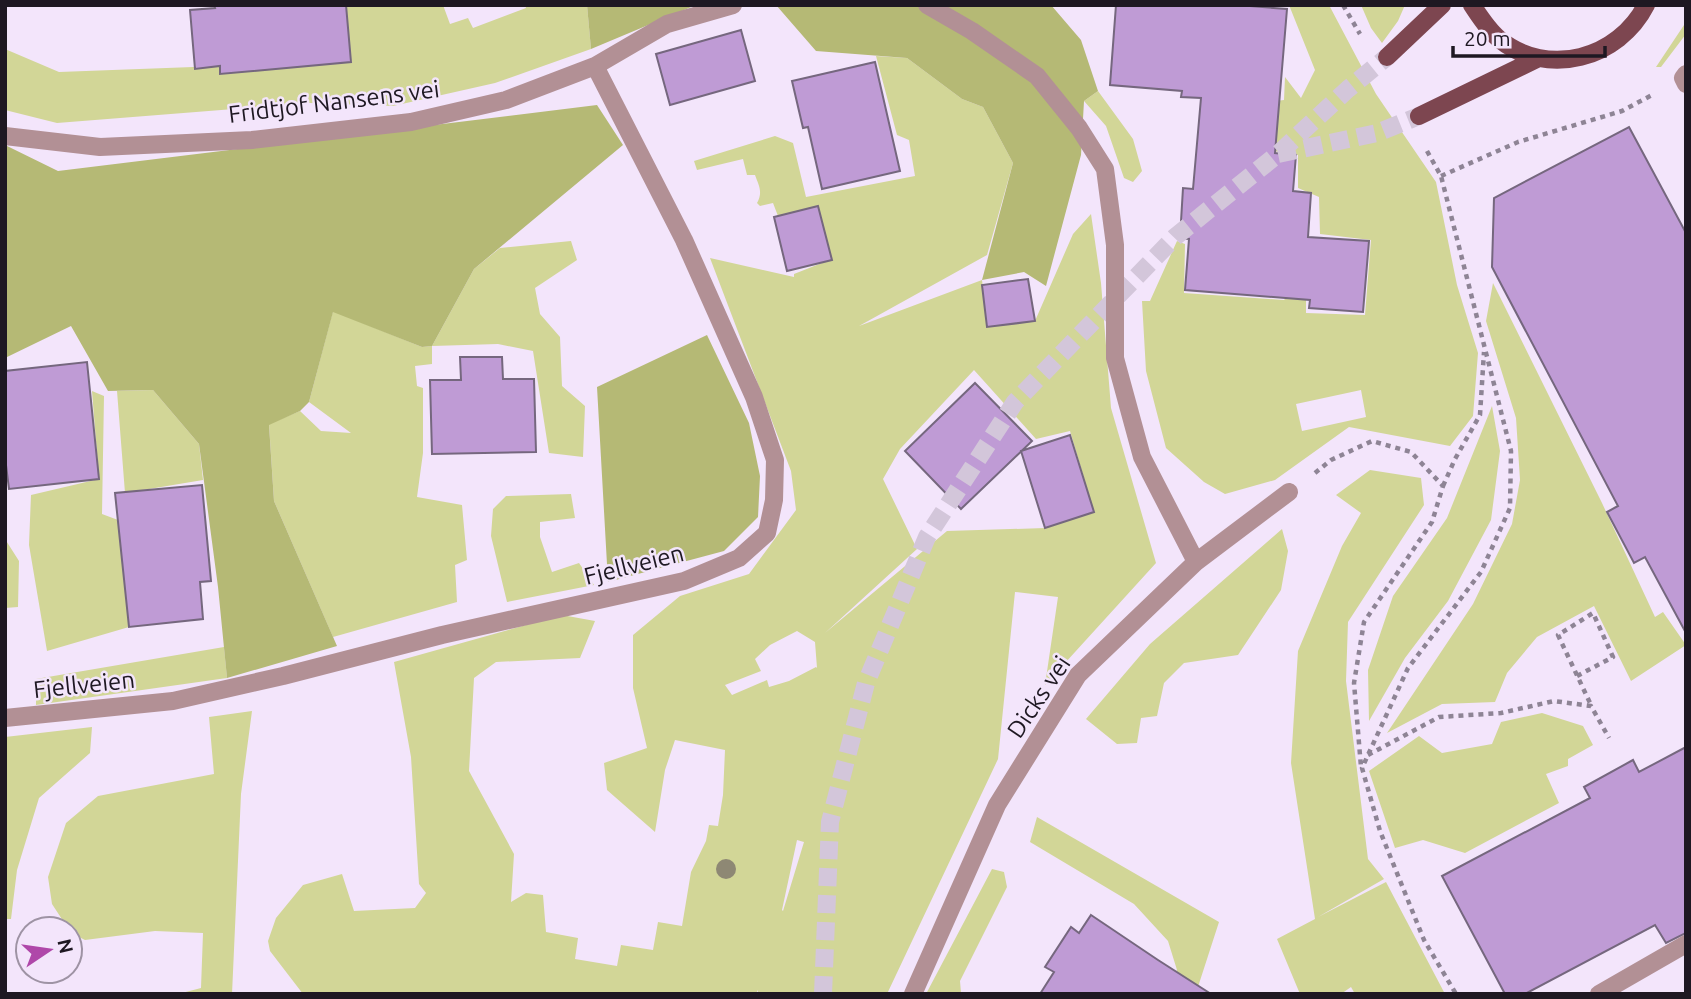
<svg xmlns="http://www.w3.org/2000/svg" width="1691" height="999" font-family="Ubuntu,sans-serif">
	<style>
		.green { fill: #d2d697; fill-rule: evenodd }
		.forest { fill: #b5b975 }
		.building { fill: #bf9bd5; stroke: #75677e; stroke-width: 2 }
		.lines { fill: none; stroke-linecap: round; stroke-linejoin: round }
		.major-tunnel { stroke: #d3c6da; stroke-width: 18; stroke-dasharray: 18 9; stroke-linecap: butt }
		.path { stroke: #8e8495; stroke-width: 4.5; stroke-dasharray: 5 5; stroke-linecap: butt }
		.minor { stroke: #b29095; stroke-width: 18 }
		.major { stroke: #7d4650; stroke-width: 18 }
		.tree { fill: #8e8874 }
		.labels { text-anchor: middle; stroke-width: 5; stroke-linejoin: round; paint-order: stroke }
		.street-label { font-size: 24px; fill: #1e1822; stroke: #f3e5fb }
	</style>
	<rect width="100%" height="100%" fill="#f3e5fb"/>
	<path class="green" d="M346,5H443L450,24L468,18L473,28L526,8L525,5H587L591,49L495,83L393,106L310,103L57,123L5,110V49L59,72L220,66L221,74L350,62Z
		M1289,5H1329L1376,94L1436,182L1457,285L1478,353L1473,416L1450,446L1349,427L1275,480L1225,494L1204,482L1166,448L1146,371L1142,301H1150L1177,241L1185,244L1184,293L1284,300L1291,292L1306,295V313L1365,315L1371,240L1320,234L1319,197L1298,188V155L1273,151L1276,101L1284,100L1285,77L1301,98L1315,70ZM1361,390L1366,417L1302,431L1296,404Z
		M1361,5H1405L1398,21L1382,43L1371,28Z
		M1686,22V34L1661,67H1656Z
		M876,56L907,58L962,99L983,107L1013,163L987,255L859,326L982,280L988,327L1035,321L1073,234L1091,214L1101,283L1111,408L1156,563L1045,685L1058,597L1015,592L998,759L887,994H758V990L756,994H303L270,951L268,941L276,918L303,885L342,874L354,911L415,908L426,893L419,884L411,757L394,662L562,615L595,621L580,658L496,662L474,678L469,771L514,854L511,902L526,893L543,895L546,932L578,938L575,959L617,966L621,945L653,950L658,922L682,926L691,872L706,841L709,825L718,826L723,795L725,750L675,740L665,770L655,832L607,790L604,763L647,748L633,688V635L680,596L749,574L796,510L791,471L710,258L794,277V274L832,259L817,206L778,216L773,203L760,206L757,203C763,192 759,186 755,175H747L743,159L697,170L694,161L775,136L793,143L806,197L915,176L909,140L897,135ZM974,370L1036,439L1070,431L1094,512L1045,528L947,531L825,633L917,549L883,479L900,449ZM797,631L815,642L817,668L816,667L789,681L769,687L767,680L732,695L725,685L761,671L755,659L770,645ZM797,840L804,842L783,911L782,910Z
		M1098,91L1133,139L1142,171L1133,182L1124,178L1106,126L1084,101Z
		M571,241L577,260L535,288L540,314L560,337L562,386L585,406L583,457L549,453L533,351L498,344L432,346V364L415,366L417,386L423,388V453L417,497L462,505L467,560L455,565L457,602L333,637L274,501L269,424L300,411L321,431L351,433L309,402L333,311L422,347L432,346L474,269L500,248Z
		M1493,283L1602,503L1655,617L1663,612L1686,645L1631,681L1594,606L1537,637L1507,673L1495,702L1442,704L1387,733L1473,604L1512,524L1520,480L1516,418L1486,321Z
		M153,390L199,444L203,480L125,493L117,391Z
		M92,391L104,396L102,514L118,520L129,627L47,651L29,545L31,495L99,479Z
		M1492,406L1500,451L1491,520L1448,601L1405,658L1369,721L1368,670L1393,596L1447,518Z
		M1370,470L1421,478L1424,505L1348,622L1346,681L1368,859L1384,879L1318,917L1386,882L1445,994H1355L1351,987L1341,994H1300L1277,939L1315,919L1291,763L1298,651L1342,546L1361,513L1336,495Z
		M571,494L575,518L540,522V537L552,572L579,563L594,585L507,602L491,536L493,509L506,496Z
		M1282,529L1288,551L1281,590L1238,655L1184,663L1164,683L1157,716L1141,718L1137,743L1117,744L1086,719L1150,644Z
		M5,539L19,561L18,607L5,608Z
		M224,647L227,678L36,705V679Z
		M252,711L241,794L232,994H178L201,988L203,933L155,931L85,940L71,933L52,904L48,877L66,823L98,796L214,774L209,717Z
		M1542,713L1583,726L1593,745L1568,759V766L1546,774L1559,803L1465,853L1423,840L1395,848L1369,771L1419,736L1442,753L1492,744L1501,722Z
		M92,727L90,753L39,798L17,870L11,919H5V737Z
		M1037,817L1219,922L1196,993L1160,994L1177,970L1168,941L1134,904L1030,842Z
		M992,869L1004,872L1007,887L960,981L961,993L926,994Z"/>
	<path class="forest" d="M587,5H696L591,49Z
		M776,5H1051L1081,40L1098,91L1084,101L1081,155L1046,286L1024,272L982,280L1013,163L983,107L962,99L907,58L816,51Z
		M597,105L623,145L474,269L432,346L422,347L333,312L309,402L300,411L269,425L274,501L337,646L227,678L218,587L199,444L153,390L108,391L71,326L5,358V145L58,171Z
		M707,335L749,423L760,476L758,517L724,551L608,582L597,387Z"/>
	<path class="building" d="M214,5H346L351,62L220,74V66L195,69L190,10L215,8Z
		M1116,5H1237L1287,9L1275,153L1296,155L1293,191L1311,193L1308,237L1369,241L1363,312L1309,308L1310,300L1185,290L1189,239L1180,238L1183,188L1193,189L1201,98L1181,97L1182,91L1110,85Z
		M741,30L755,81L670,105L656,54Z
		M875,62L900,171L822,189L808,127L803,128L792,81Z
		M1629,127L1686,233V633L1645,557L1634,563L1607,512L1618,506L1492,267L1494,198Z
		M818,206L832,260L787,271L774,217Z
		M1028,279L1035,321L987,327L982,285Z
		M460,357H502L503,379H534L536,452L432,454L430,380H461Z
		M87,362L99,479L9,489L5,457V371Z
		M975,383L1032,441L961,509L905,451Z
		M1070,435L1094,512L1045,528L1021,451Z
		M202,485L211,581L200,582L203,619L129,627L115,493Z
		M1686,747V933L1666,943L1655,925L1525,994H1505L1442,876L1590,798L1584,787L1633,760L1639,772Z
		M1091,915L1158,960L1211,994H1040L1054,972L1045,967L1071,927L1079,933Z"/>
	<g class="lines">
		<path class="major-tunnel" d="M1278,154L1377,133L1419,116
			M823,994L830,822L866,683L927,537L1015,402L1175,237L1278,154L1348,89L1387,57"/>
		<path class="path" d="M1343,5L1360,34
			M1427,151L1441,176L1511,451L1510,508L1481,572L1408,668L1362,768L1380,831L1424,940L1456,994
			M1441,176L1518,142L1622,111L1652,95
			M1315,473L1331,460L1372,441L1411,452L1443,486L1432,522L1364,622L1354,683L1361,767
			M1443,486L1455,459L1480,415L1484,352
			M1577,676L1613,657L1593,613L1558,635L1591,705
			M1368,755L1439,717L1501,713L1554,701L1591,706L1609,738"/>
		<path class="minor" d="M927,5L972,31L1037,76L1079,128L1105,169L1115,245V358L1142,457L1196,562
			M1686,74L1683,78L1686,84
			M5,136L100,147L252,140L411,122L506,100L595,66L667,24L733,5
			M5,718L173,701L283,676L442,635L684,581L739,558L767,533L774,500L775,460L754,397L684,240L595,66
			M913,994L997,805L1078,675L1196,562L1289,492
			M1599,994L1686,944"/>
		<path class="major" d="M1472,5C1480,17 1488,30 1499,39C1548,79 1619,58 1646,5
			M1387,57L1442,5
			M1419,116L1539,58"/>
	</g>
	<circle class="tree" cx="726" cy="869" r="10"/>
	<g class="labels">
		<g class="street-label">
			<text transform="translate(334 102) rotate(-7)" y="8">Fridtjof Nansens vei</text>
			<text transform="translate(634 565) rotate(-14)" y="8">Fjellveien</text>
			<text transform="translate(84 685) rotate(-6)" y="8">Fjellveien</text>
			<text transform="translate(1039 697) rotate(-56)" y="8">Dicks vei</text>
		</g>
	</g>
	<rect width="1691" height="999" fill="none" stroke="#1e1822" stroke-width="14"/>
	<g transform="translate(49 950) rotate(77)"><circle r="33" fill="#f3e5fb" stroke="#9e93a4" stroke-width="2"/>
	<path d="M0-5L12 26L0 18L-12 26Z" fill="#af47a9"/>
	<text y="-10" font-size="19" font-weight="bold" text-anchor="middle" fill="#1e1822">N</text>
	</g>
	<path d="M1453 46v10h152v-10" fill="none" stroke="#1e1822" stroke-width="3.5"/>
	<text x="1464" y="46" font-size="21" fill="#1e1822" stroke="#f3e5fb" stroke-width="5" paint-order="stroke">20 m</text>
</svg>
